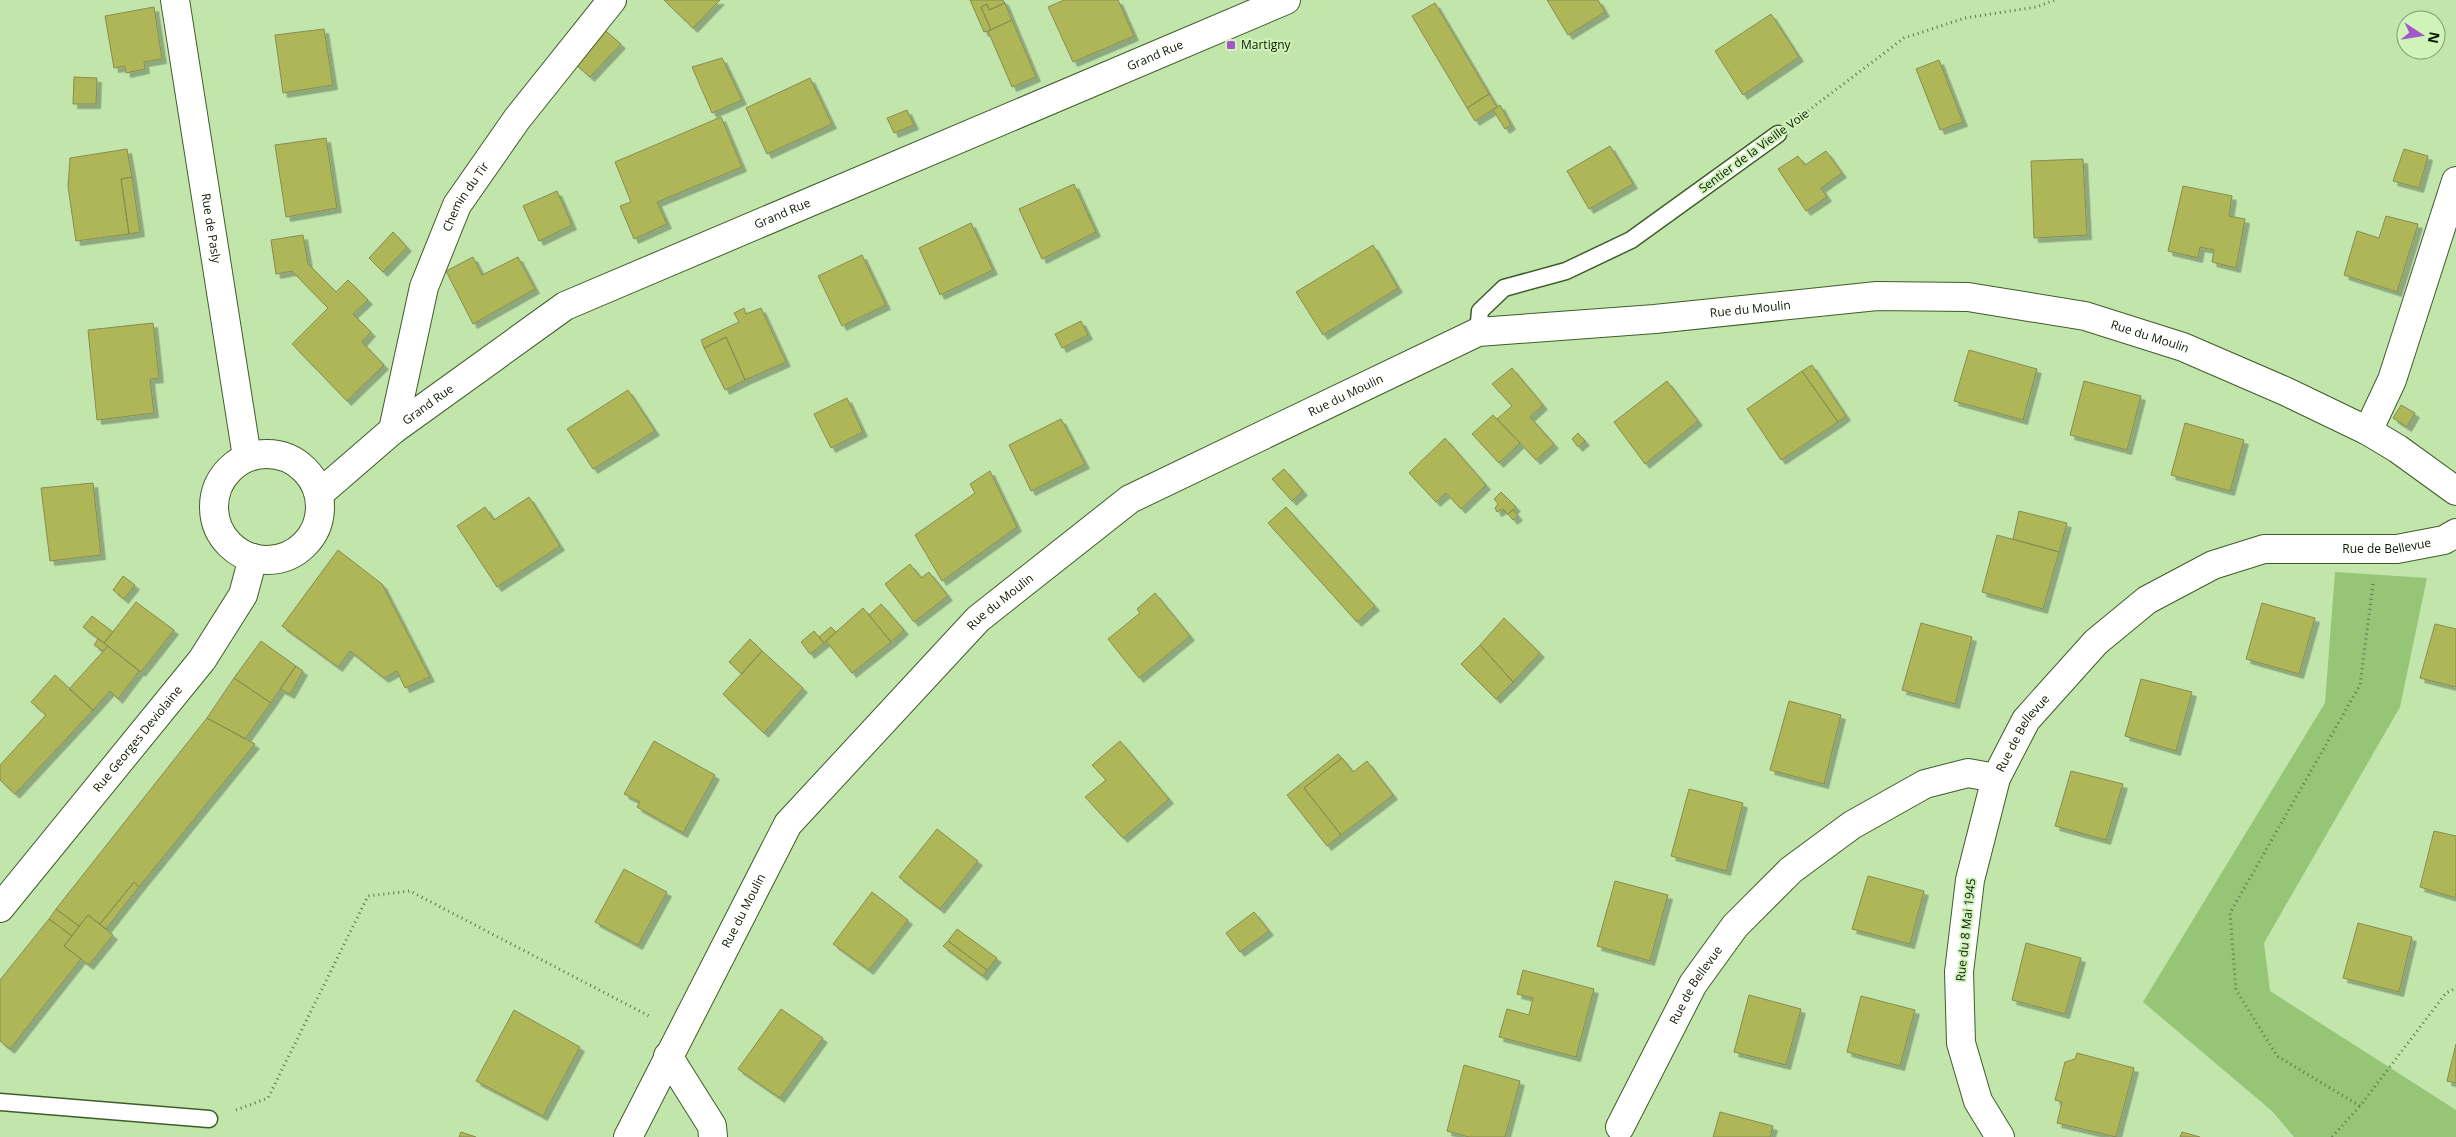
<svg xmlns="http://www.w3.org/2000/svg" width="2456" height="1137" font-family="'Open Sans',sans-serif">
	<style>
		.green { fill: #95c575 }
		.building { fill: #aeb658; stroke: #878d4f; filter: url(#shadow) }
		.lines { fill: none; stroke-linecap: round; stroke-linejoin: round }
		.service-casing { stroke: #3f5d29; stroke-width: 19 }
		.minor-casing { stroke: #3f5d29; stroke-width: 30 }
		.tertiary-casing { stroke: #3f5d29; stroke-width: 30 }
		.secondary-casing { stroke: #3f5d29; stroke-width: 30 }
		.path { stroke: #5e7450; stroke-width: 3; stroke-dasharray: 1 4; stroke-linecap: butt }
		.service { stroke: #fff; stroke-width: 16 }
		.minor { stroke: #fff; stroke-width: 28 }
		.tertiary { stroke: #fff; stroke-width: 28 }
		.secondary { stroke: #fff; stroke-width: 28 }
		.poi-dot { fill: #a457c9; stroke: #cff3b9; stroke-width: 2 }
		.labels { text-anchor: middle; stroke-width: 4; stroke-linejoin: round; paint-order: stroke }
		.poi-label { font-size: 12px; fill: #0c1804; stroke: #cff3b9; text-anchor: start }
		.street-label { font-size: 12px; fill: #0c1804; stroke: #cff3b9 }
	</style>
	<defs>
		<filter id="shadow"><feDropShadow dx="4.5" dy="4.5" stdDeviation="0" flood-color="#0004"/></filter>
	</defs>
	<rect width="100%" height="100%" fill="#c2e5ac"/>
	<path class="green" d="M2335,572L2427,578L2400,707L2264,943L2270,991L2456,1110V1137H2294L2272,1111L2143,1002L2325,703Z"/>
	<path class="building" d="M664,0H720L693,28Z
		M970,0H1003L1005,3L989,10L987,4L981,7L991,30L984,32Z
		M1064,0H1118L1134,36L1073,62L1048,7Z
		M1547,0H1598L1605,12L1568,35Z
		M1005,3L1012,20L991,30L981,7L987,4L989,10Z
		M1435,3L1489,94L1467,108L1412,16Z
		M154,7L162,59L144,62L145,69L126,73L125,66L114,68L105,16Z
		M1771,14L1799,57L1743,95L1715,51Z
		M1012,20L1036,77L1012,87L988,31Z
		M601,27L621,44L590,77L570,59Z
		M324,29L333,85L283,93L275,35Z
		M722,58L742,100L712,113L692,67Z
		M1939,60L1963,122L1940,130L1916,69Z
		M74,77L97,78L96,104H73Z
		M810,78L832,124L767,154L746,108Z
		M1489,94L1497,107L1475,121L1467,108Z
		M1500,105L1511,125L1505,129L1493,110Z
		M907,110L914,125L894,133L887,118Z
		M721,117L742,167L657,202L667,224L634,239L620,206L631,202L615,162Z
		M326,138L337,208L286,217L275,145Z
		M1610,146L1633,184L1589,209L1567,171Z
		M127,149L132,177L121,179L129,234L76,241L68,187L70,158Z
		M2404,149L2428,156L2419,188L2393,181Z
		M1826,151L1842,173L1821,188L1827,197L1806,211L1778,169L1798,156L1805,165Z
		M2083,159L2087,235L2034,238L2031,161Z
		M132,177L140,232L129,234L121,179Z
		M1074,184L1096,232L1042,259L1019,209Z
		M2183,186L2232,196L2229,216L2245,219L2236,268L2212,262L2214,250L2200,247L2198,258L2168,251Z
		M557,191L572,225L539,241L523,206Z
		M2386,216L2418,224L2397,292L2344,275L2357,231L2379,238Z
		M971,223L993,270L940,295L919,248Z
		M393,232L407,247L383,272L369,258Z
		M303,235L308,264L336,292L348,280L368,300L353,314L371,332L362,342L384,365L347,401L292,344L328,308L292,271L276,274L271,240Z
		M1373,245L1398,288L1323,335L1296,292Z
		M862,255L886,305L842,326L818,276Z
		M473,257L482,275L518,257L535,289L473,324L446,271Z
		M744,308L746,314L761,308L786,362L745,380L726,337L704,348L701,340L739,322L734,313Z
		M1081,321L1088,335L1062,348L1055,334Z
		M153,323L159,378L150,379L154,413L97,420L88,330Z
		M726,337L745,380L725,390L704,348Z
		M1969,350L2037,369L2023,420L1954,401Z
		M1812,365L1846,416L1838,422L1802,371Z
		M1512,368L1543,405L1530,417L1554,444L1536,460L1497,419L1512,406L1492,384Z
		M1802,371L1838,422L1781,460L1747,409Z
		M1667,381L1698,421L1645,464L1614,422Z
		M2084,381L2141,396L2127,450L2070,435Z
		M628,390L655,431L593,469L567,429Z
		M847,398L863,432L831,448L814,414Z
		M2401,405L2415,413L2407,427L2393,418Z
		M1493,415L1520,443L1499,463L1472,434Z
		M1061,419L1085,464L1031,491L1009,445Z
		M2185,423L2244,440L2230,491L2171,475Z
		M1578,433L1585,441L1578,447L1572,439Z
		M1445,438L1486,485L1461,509L1446,493L1436,502L1409,473Z
		M1284,469L1303,491L1292,501L1272,479Z
		M990,471L1017,527L942,581L915,535L975,493L970,484Z
		M93,483L101,555L50,561L41,488Z
		M1501,492L1516,507L1508,514L1503,509L1497,512L1495,508L1498,504L1494,499Z
		M529,497L560,546L497,587L457,526L485,507L494,520Z
		M1286,507L1375,606L1357,622L1268,523Z
		M1513,510L1518,516L1513,520L1508,514Z
		M2019,511L2067,523L2059,552L2013,539Z
		M1997,535L2059,552L2043,609L1982,592Z
		M338,550L382,584L430,677L405,688L397,671L384,678L350,651L338,667L282,626Z
		M910,564L921,578L929,572L948,596L914,622L885,584Z
		M123,576L135,585L124,599L113,590Z
		M1155,593L1190,636L1139,678L1108,639L1140,613L1137,609Z
		M136,602L174,630L141,672L104,643Z
		M2262,603L2315,618L2299,674L2246,659Z
		M881,604L904,630L891,642L869,615Z
		M863,608L891,642L852,673L826,641Z
		M92,616L113,632L104,643L83,627Z
		M1504,618L1540,653L1513,682L1480,645Z
		M1921,623L1972,637L1955,704L1902,690Z
		M2435,624L2456,629V687L2420,678Z
		M831,627L836,632L824,643L819,637Z
		M814,631L824,643L810,654L801,642Z
		M98,639L108,646L103,651L94,645Z
		M750,639L762,651L742,674L729,662Z
		M261,641L296,666L271,703L234,678Z
		M1480,645L1513,682L1496,699L1461,664Z
		M108,646L139,671L118,699L110,691L93,710L69,689Z
		M762,651L803,688L764,733L723,694Z
		M296,666L303,671L290,694L280,689Z
		M55,675L93,710L15,794L0,780V765L46,715L31,702Z
		M234,678L271,703L245,739L207,718Z
		M2141,679L2192,692L2176,751L2125,736Z
		M1789,701L1841,715L1824,784L1770,770Z
		M207,718L255,744L139,887L134,882L100,924L88,915L79,926L56,909Z
		M654,741L715,775L683,833L637,807L640,802L624,794Z
		M1120,741L1169,799L1123,838L1085,797L1106,780L1092,765Z
		M1338,754L1342,758L1304,788L1341,835L1327,846L1287,795Z
		M1342,758L1353,772L1367,761L1393,795L1341,835L1304,788Z
		M2071,771L2123,784L2106,840L2055,826Z
		M1689,789L1743,803L1726,871L1671,856Z
		M937,829L978,861L940,909L899,877Z
		M2434,831L2456,836V898L2420,887Z
		M624,869L667,892L638,945L595,922Z
		M1868,876L1924,891L1910,944L1852,929Z
		M1615,881L1668,895L1650,961L1597,946Z
		M134,882L139,887L106,929L100,924Z
		M872,892L908,920L869,970L833,944Z
		M56,909L79,926L72,936L49,919Z
		M1254,912L1269,931L1240,952L1226,933Z
		M88,915L113,935L89,965L64,946Z
		M49,919L72,936L64,946L81,959L10,1049L0,1041V980Z
		M2358,923L2412,937L2399,992L2343,978Z
		M957,929L997,958L987,970L948,941Z
		M948,941L987,970L983,976L943,946Z
		M2026,943L2081,958L2065,1014L2012,1000Z
		M1523,970L1594,989L1576,1057L1499,1037L1507,1009L1529,1015L1533,998L1517,994Z
		M1749,995L1801,1009L1786,1065L1734,1052Z
		M1861,996L1915,1010L1900,1066L1847,1052Z
		M781,1009L823,1038L780,1098L738,1069Z
		M514,1010L580,1047L543,1116L476,1081Z
		M2456,1044V1083L2447,1081Z
		M2077,1053L2134,1068L2116,1137L2057,1123L2062,1102L2055,1100L2065,1062L2075,1059Z
		M1464,1065L1520,1081L1505,1137H1469L1447,1131Z
		M1720,1112L1773,1126L1770,1137H1713Z
		M461,1132L476,1137H459Z
		M2182,1132L2200,1137H2180Z"/>
	<g class="lines">
		<defs>
			<path id="service" d="M1478,332L1480,311L1504,288L1566,271L1631,240L1778,134
				M0,1102L209,1119"/>
			<g id="minor">
				<path id="s1" d="M393,430L424,287L457,205L517,119L612,0"/>
				<path d="M2368,431L2392,380L2456,181"/>
				<path d="M1996,778L1970,880L1959,972L1961,1043L1978,1101L2000,1137"/>
				<path d="M668,1056L712,1126L713,1137"/>
				<path id="s2" d="M1620,1127L1693,984L1735,926L1791,870L1852,825L1925,784L1968,773L1996,778L2026,720L2096,642L2147,600L2213,565L2264,549H2397L2444,540L2456,533"/>
				<path id="s3" d="M628,1137L788,824L978,619L1130,499L1478,332L1655,319L1877,296L1968,297L2085,316L2183,347L2287,392L2368,431L2398,449L2456,491"/>
			</g>
			<g id="tertiary">
				<path id="s4" d="M319,494L393,430L565,306L1286,0"/>
			</g>
			<g id="secondary">
				<path id="s5" d="M175,0L247,457"/>
				<circle cx="267" cy="507" r="53"/>
				<path id="s6" d="M0,908L202,660L243,595L253,558"/>
			</g>
		</defs>
		<use href="#service" class="service-casing"/>
		<use href="#minor" class="minor-casing"/>
		<use href="#tertiary" class="tertiary-casing"/>
		<use href="#secondary" class="secondary-casing"/>
		<path class="path" d="M1800,117L1904,38L1965,18L2036,7L2055,0
			M2373,584L2360,685L2230,913L2236,990L2277,1056L2360,1106L2446,993L2456,988
			M236,1110L268,1098L368,896L410,891L651,1017
			M2332,1137L2360,1106"/>
		<use href="#service" class="service"/>
		<use href="#minor" class="minor"/>
		<use href="#tertiary" class="tertiary"/>
		<use href="#secondary" class="secondary"/>
	</g>
	<rect class="poi-dot" x="1226" y="40" width="10" height="10" rx="2.5"/>
	<g class="labels">
		<g class="poi-label">
			<text x="1241" y="49">Martigny</text>
		</g>
		<g class="street-label">
			<text dy="4" stroke="none"><textPath href="#s4" startOffset="951">Grand Rue</textPath></text>
			<text transform="translate(1754 151) rotate(-36)" y="4">Sentier de la Vieille Voie</text>
			<text dy="4" stroke="none"><textPath href="#s1" startOffset="246">Chemin du Tir</textPath></text>
			<text dy="4" stroke="none"><textPath href="#s4" startOffset="546">Grand Rue</textPath></text>
			<text dy="4" stroke="none"><textPath href="#s5" startOffset="231">Rue de Pasly</textPath></text>
			<text dy="4" stroke="none"><textPath href="#s3" startOffset="1484">Rue du Moulin</textPath></text>
			<text dy="4" stroke="none"><textPath href="#s3" startOffset="1889">Rue du Moulin</textPath></text>
			<text dy="4" stroke="none"><textPath href="#s3" startOffset="1064">Rue du Moulin</textPath></text>
			<text dy="4" stroke="none"><textPath href="#s4" startOffset="141">Grand Rue</textPath></text>
			<text dy="4" stroke="none"><textPath href="#s2" startOffset="1031">Rue de Bellevue</textPath></text>
			<text dy="4" stroke="none"><textPath href="#s3" startOffset="659">Rue du Moulin</textPath></text>
			<text dy="4" stroke="none"><textPath href="#s2" startOffset="596">Rue de Bellevue</textPath></text>
			<text dy="4" stroke="none"><textPath href="#s6" startOffset="218">Rue Georges Deviolaine</textPath></text>
			<text dy="4" stroke="none"><textPath href="#s3" startOffset="254">Rue du Moulin</textPath></text>
			<text transform="translate(1966 930) rotate(-84)" y="4">Rue du 8 Mai 1945</text>
			<text dy="4" stroke="none"><textPath href="#s2" startOffset="161">Rue de Bellevue</textPath></text>
		</g>
	</g>
	<g transform="translate(2421 35) rotate(102)"><circle r="24" fill="#cff3b9" stroke="#819b71"/>
	<path d="M0-4L9 19L0 12L-9 19Z" fill="#a457c9"/>
	<text y="-8" font-size="14" font-weight="bold" text-anchor="middle" fill="#0c1804">N</text>
	</g>
</svg>
